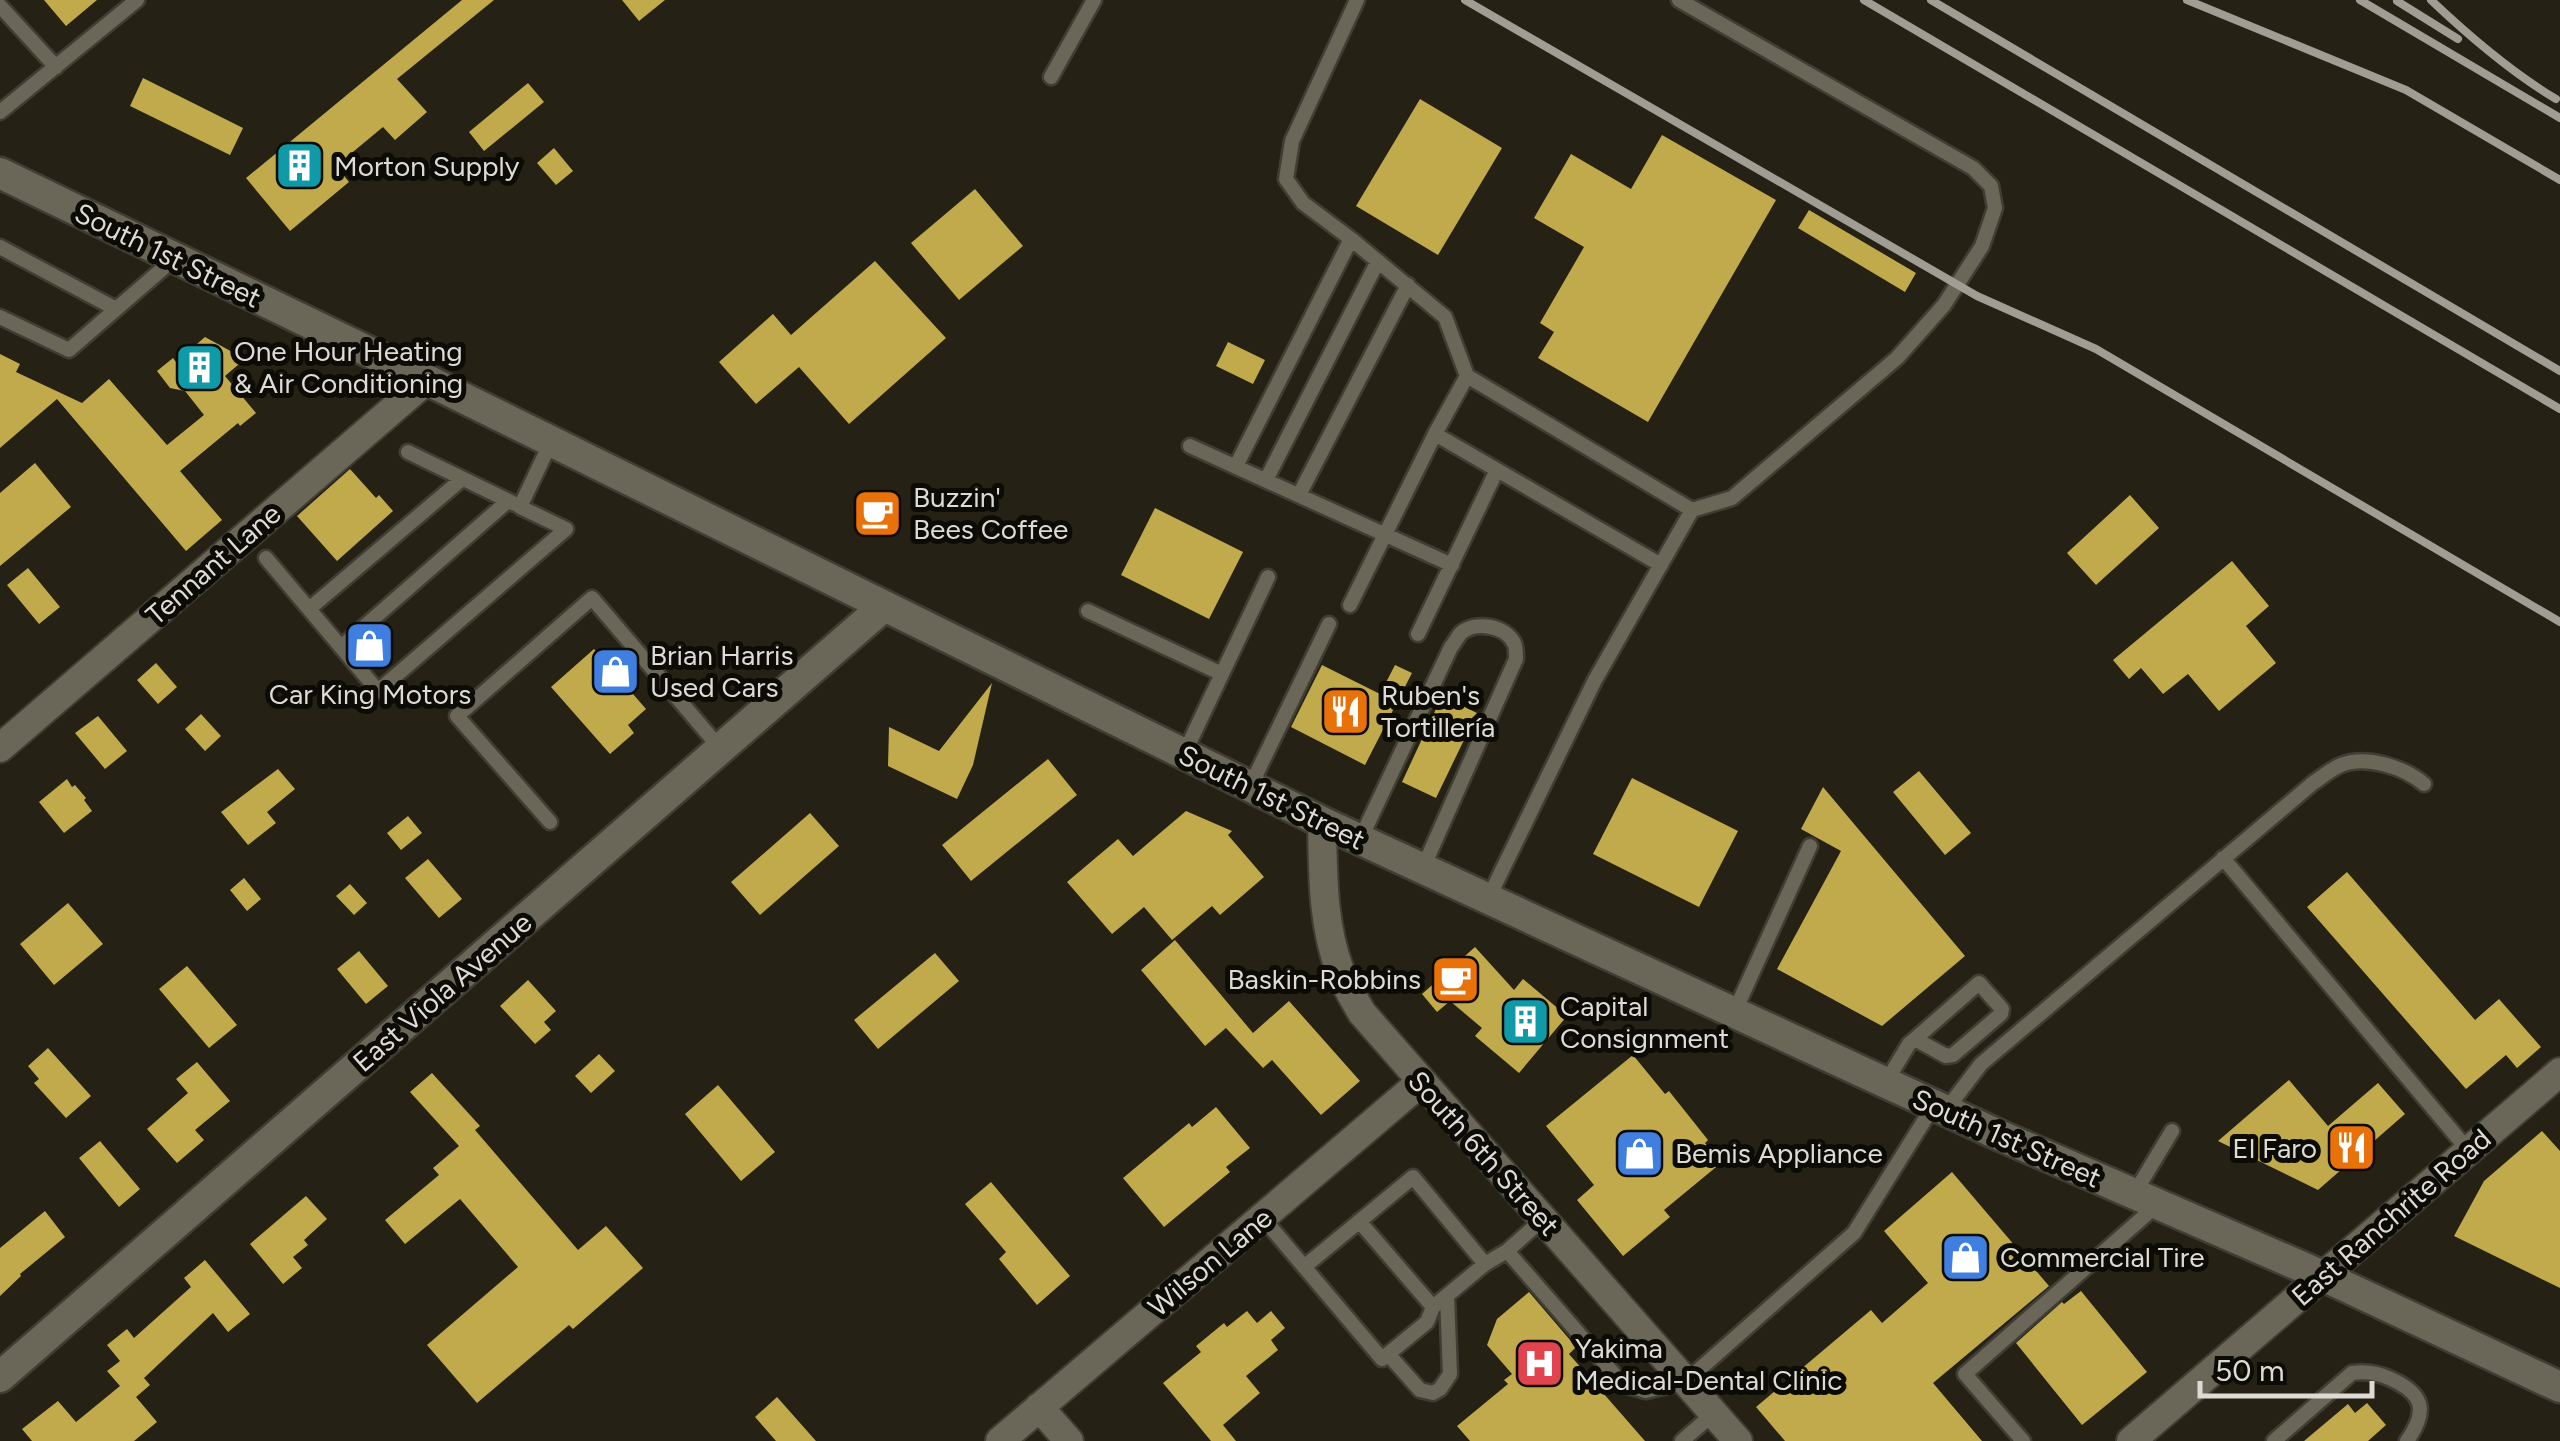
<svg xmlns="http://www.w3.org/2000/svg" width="2560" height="1441" font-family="Figtree,sans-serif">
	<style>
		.building { fill: #c0aa4b }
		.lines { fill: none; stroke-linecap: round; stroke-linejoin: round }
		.lane-casing { stroke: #403d34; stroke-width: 19 }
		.street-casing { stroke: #403d34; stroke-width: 32 }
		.secondary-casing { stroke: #403d34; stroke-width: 35 }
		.lane { stroke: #6a6658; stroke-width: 14 }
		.street { stroke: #6a6658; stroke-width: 28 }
		.secondary { stroke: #6a6658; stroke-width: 30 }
		.rail { stroke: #a09e94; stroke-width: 8 }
		.labels { text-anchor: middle; stroke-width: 10; stroke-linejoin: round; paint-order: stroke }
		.poi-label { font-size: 28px; fill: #dddbd3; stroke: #0c0b06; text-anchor: start }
		.street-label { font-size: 28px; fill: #dddbd3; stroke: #0c0b06 }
	</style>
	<rect width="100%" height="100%" fill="#252215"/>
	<path class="building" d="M44,0H97L66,26Z
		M462,0H494L397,79L427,112L395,140L383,127L336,166L349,182L290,231L246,178Z
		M622,0H665L639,21Z
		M143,78L243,128L230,155L130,106Z
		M528,83L544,102L484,151L469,132Z
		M1420,99L1502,148L1438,255L1356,206Z
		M1662,135L1776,200L1648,422L1538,358L1554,332L1540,323L1584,247L1534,218L1571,154L1631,189Z
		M554,148L573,171L556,185L537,163Z
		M975,189L1023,246L959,300L911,243Z
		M1809,210L1916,273L1905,292L1798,228Z
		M875,261L946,338L849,424L799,367L756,404L719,362L773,314L791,335Z
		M205,337L245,359L225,376L256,413L240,426L238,423L180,471L222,520L186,551L57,399L0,448V354L20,364L16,372L82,403L109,379L167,445L204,415L185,391L170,388L157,371L173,358L176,362Z
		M1228,342L1265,360L1253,384L1216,366Z
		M35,463L71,507L0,566V493Z
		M350,469L376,498L379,495L393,511L337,561L297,516Z
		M2130,495L2159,528L2096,585L2067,553Z
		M1155,508L1243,552L1209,619L1121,575Z
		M2232,561L2269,606L2246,626L2276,663L2219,711L2188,674L2163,694L2141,668L2129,679L2113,660Z
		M28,568L60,607L39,624L7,585Z
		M594,649L646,709L628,725L634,733L610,754L551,687Z
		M156,663L177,687L158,704L137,680Z
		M1322,665L1380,694L1395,665L1412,673L1365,765L1291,727Z
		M992,683L973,765L957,799L888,766L889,727L939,751Z
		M1442,696L1477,713L1436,798L1402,782Z
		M201,714L221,736L205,751L185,729Z
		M98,716L127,751L105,769L75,733Z
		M1048,759L1077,795L971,881L942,845Z
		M278,769L295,789L267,812L276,823L248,845L221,812Z
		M1919,771L1971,833L1945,855L1893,792Z
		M1632,778L1738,831L1699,907L1593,854Z
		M67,779L72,787L75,785L86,798L84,800L92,811L64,833L39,802Z
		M1823,787L1965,956L1882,1026L1777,969L1841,851L1801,829Z
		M1186,811L1232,831L1228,835L1264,877L1220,915L1212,906L1172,940L1144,907L1112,934L1067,882L1118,839L1133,856Z
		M810,813L839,846L760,915L731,882Z
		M408,816L422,833L401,850L387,833Z
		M428,859L462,899L439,918L405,878Z
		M2347,872L2475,1020L2499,999L2541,1047L2517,1068L2506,1055L2466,1089L2307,907Z
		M244,878L261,899L247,911L230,890Z
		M350,884L367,903L354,915L336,896Z
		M68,903L103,944L54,985L20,944Z
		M1175,940L1253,1033L1289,1001L1360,1081L1321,1115L1272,1060L1263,1068L1226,1028L1205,1046L1141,970Z
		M1475,947L1514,990L1523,979L1567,1016L1519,1073L1475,1036L1482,1028L1450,1001L1437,1012L1422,994Z
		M359,951L388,986L366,1004L337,969Z
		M935,953L959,981L878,1049L854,1020Z
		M187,966L237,1025L209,1048L159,989Z
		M528,980L556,1011L544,1022L551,1030L535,1044L500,1006Z
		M48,1048L91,1096L66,1118L34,1083L39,1079L28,1066Z
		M599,1054L615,1071L591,1093L575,1076Z
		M1633,1055L1665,1094L1669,1091L1708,1140L1705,1143L1721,1163L1664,1210L1670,1217L1623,1256L1577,1200L1594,1185L1546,1126Z
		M197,1062L230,1101L195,1130L204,1140L177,1163L147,1129L188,1093L176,1079Z
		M432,1073L480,1126L475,1130L578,1250L606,1226L643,1268L573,1329L569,1325L477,1403L427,1345L518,1267L460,1199L405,1244L385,1220L439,1175L433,1168L459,1146L410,1092Z
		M2289,1080L2328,1126L2378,1083L2405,1114L2318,1190L2218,1141Z
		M718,1085L775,1152L741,1181L685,1114Z
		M1216,1107L1250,1148L1226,1167L1230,1172L1164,1227L1123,1178L1189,1123L1192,1127Z
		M2542,1131L2560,1151V1288L2454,1236L2484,1181Z
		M100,1141L140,1189L119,1207L79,1158Z
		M1952,1172L2049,1286L1933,1383L1982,1441H1785L1756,1407L1871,1310L1882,1323L1928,1283L1884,1231Z
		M991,1182L1070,1276L1037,1305L999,1259L1006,1252L965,1204Z
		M306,1196L327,1219L304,1240L308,1245L293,1257L302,1268L283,1284L250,1244Z
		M45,1211L65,1237L20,1274L21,1276L0,1296V1248Z
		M205,1260L250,1314L228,1332L213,1313L144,1378L150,1385L136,1397L157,1422L134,1441H32L22,1429L58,1401L76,1422L120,1386L107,1371L120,1361L107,1345L127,1329L134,1338L191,1287L184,1278Z
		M2081,1291L2147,1372L2082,1425L2016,1343L2062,1302L2064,1304Z
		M1529,1292L1576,1347L1569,1354L1645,1441H1470L1457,1426L1508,1384L1504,1380L1512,1374L1487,1345L1497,1319Z
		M1247,1311L1257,1323L1271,1311L1285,1328L1271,1340L1278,1350L1246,1376L1260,1393L1223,1425L1236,1441H1211L1163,1383L1201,1352L1196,1346L1224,1323L1227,1327Z
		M777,1397L816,1441H776L755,1417Z
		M2367,1403L2386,1425L2368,1441H2304L2348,1404L2355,1413Z"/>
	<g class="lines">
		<defs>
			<path id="lane" d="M1357,0L1292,141L1286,179L1303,203L1351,239L1445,317L1467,376L1692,510
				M0,6L56,67
				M1051,77L1094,0
				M0,112L137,0
				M0,247L116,309
				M0,317L69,350L175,258
				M1435,434L1661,565
				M1190,446L1452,565
				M408,452L515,504
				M1236,466L1351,239
				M1266,480L1378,261
				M1299,495L1408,285
				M266,558L378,691L566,529L520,507L551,442
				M1350,605L1435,434L1467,376
				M309,609L462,479
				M1088,611L1222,674
				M1418,634L1497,470
				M341,647L508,501
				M1184,754L1268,577
				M1250,787L1329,624
				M550,822L457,716L592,598L720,748
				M1360,840L1451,647C1455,643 1457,637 1461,633C1475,621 1505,625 1514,643C1516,646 1516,655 1516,659L1423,868
				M2223,858L2468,1150
				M1488,899L1595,680L1692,510L1732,498L1897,358L1944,305L1982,246L1995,208L1991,186L1973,168L1679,0
				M1734,1013L1810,846
				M1886,1082L1909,1044L1915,1039L1979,983L2002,1009L2001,1014L1953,1055L1946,1056L1915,1039
				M1946,1110L1981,1064L2313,783C2322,777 2331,769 2341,765C2366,755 2404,767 2424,784
				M2134,1194L2172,1131
				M1262,1217L1382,1359L1427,1322L1433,1307L1485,1264L1507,1251L1543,1219
				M1359,1221L1433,1307
				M1507,1251L1620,1381L1628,1386L1646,1391L1685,1382L1854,1233L1934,1105
				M1304,1267L1413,1177L1485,1264
				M1388,1354L1420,1390L1433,1393L1440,1389L1450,1374L1447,1296
				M1682,1441L1714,1413
				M2023,1441L1965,1374L2157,1205
				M2274,1441L2352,1373C2367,1371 2378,1373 2391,1379C2424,1394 2428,1411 2407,1441"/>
			<path id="street" d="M0,748L427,380
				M1322,822C1323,873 1322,923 1340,971C1345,985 1354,999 1362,1013L1738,1441
				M1039,1407L1069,1441
				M1000,1441L1421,1082
				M2131,1441L2560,1072"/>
			<path id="secondary" d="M0,173L427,380L1322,822L2001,1136L2323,1276L2560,1387
				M0,1377L883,607"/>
		</defs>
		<use href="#lane" class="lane-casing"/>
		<use href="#street" class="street-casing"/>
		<use href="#secondary" class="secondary-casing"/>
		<use href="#lane" class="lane"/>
		<use href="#street" class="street"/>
		<use href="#secondary" class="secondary"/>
		<path class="rail" d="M1465,0L1977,296L2096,349L2560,622
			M1864,0L2560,409
			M1931,0L2560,371
			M2187,0L2406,90L2560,180
			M2360,0L2560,118
			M2431,0C2469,36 2511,72 2556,99
			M2397,1L2458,39"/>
	</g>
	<defs>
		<symbol id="building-square" viewBox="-11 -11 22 22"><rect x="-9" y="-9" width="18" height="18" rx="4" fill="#0f9aa8" stroke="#0c0b06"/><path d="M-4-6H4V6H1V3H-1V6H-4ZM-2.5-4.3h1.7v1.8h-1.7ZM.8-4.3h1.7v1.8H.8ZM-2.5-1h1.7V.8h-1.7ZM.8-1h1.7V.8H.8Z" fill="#fff"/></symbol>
		<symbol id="cafe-square" viewBox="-11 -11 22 22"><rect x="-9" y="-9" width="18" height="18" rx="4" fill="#e8710a" stroke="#0c0b06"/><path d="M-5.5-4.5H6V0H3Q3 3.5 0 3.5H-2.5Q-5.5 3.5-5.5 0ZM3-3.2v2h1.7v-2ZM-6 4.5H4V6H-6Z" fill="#fff"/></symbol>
		<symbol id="shop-square" viewBox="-11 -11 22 22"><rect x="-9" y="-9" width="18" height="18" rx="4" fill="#3f7fe0" stroke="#0c0b06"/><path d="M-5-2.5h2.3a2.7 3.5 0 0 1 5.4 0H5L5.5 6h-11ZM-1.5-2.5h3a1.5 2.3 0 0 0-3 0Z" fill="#fff"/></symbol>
		<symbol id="restaurant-square" viewBox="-11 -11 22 22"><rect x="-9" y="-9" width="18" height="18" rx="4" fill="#e8710a" stroke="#0c0b06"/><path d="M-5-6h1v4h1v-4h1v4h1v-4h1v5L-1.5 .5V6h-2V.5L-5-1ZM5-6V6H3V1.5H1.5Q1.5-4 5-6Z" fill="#fff"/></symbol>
		<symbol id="hospital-square" viewBox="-11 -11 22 22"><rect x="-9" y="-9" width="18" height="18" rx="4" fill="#e0444e" stroke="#0c0b06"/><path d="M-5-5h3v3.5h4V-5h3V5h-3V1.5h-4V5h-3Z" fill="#fff"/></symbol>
	</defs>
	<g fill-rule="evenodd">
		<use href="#building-square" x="272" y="138" width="55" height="55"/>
		<use href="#building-square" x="172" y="340" width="55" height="55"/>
		<use href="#cafe-square" x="850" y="486" width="55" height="55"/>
		<use href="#shop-square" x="342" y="618" width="55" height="55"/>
		<use href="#shop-square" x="588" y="644" width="55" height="55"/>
		<use href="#restaurant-square" x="1318" y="684" width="55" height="55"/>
		<use href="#cafe-square" x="1428" y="952" width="55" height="55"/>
		<use href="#building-square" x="1498" y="994" width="55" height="55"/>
		<use href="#restaurant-square" x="2324" y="1120" width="55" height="55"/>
		<use href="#shop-square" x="1612" y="1126" width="55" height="55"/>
		<use href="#shop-square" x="1938" y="1230" width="55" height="55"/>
		<use href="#hospital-square" x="1512" y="1336" width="55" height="55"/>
	</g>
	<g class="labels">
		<g class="poi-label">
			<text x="334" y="176">Morton Supply</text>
			<text x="234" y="361">One Hour Heating<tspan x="234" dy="32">&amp; Air Conditioning</tspan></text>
			<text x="913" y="507">Buzzin'<tspan x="913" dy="32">Bees Coffee</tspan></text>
			<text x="650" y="665">Brian Harris<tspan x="650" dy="32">Used Cars</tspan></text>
			<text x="370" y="704" text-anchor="middle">Car King Motors</text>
			<text x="1381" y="705">Ruben's<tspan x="1381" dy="32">Tortillería</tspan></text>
			<text x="1421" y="989" text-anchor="end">Baskin-Robbins</text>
			<text x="1560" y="1016">Capital<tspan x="1560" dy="32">Consignment</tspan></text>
			<text x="2317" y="1158" text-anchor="end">El Faro</text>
			<text x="1675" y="1163">Bemis Appliance</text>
			<text x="2000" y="1267">Commercial Tire</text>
			<text x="1575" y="1358">Yakima<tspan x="1575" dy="32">Medical-Dental Clinic</tspan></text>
		</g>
		<g class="street-label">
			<text transform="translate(168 255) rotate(26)" y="10">South 1st Street</text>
			<text transform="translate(213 564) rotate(-41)" y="10">Tennant Lane</text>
			<text transform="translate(1272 797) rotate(26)" y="10">South 1st Street</text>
			<text transform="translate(442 992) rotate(-41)" y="10">East Viola Avenue</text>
			<text transform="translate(2007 1138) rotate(24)" y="10">South 1st Street</text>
			<text transform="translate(1484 1153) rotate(48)" y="10">South 6th Street</text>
			<text transform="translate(2391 1217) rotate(-41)" y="10">East Ranchrite Road</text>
			<text transform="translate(1210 1262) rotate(-40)" y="10">Wilson Lane</text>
		</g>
	</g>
	<path d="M2200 1381v15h172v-15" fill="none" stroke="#dddbd3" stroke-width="5"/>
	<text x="2215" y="1381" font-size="30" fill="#dddbd3" stroke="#0c0b06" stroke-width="8" paint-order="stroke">50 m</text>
</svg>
